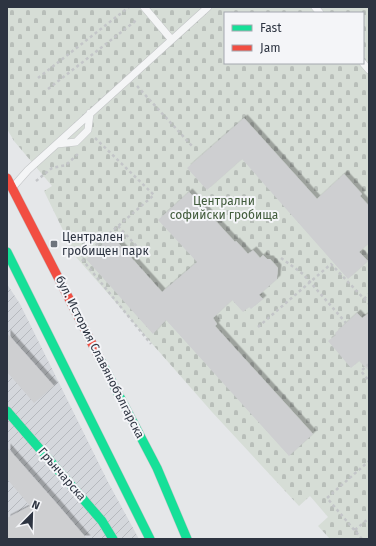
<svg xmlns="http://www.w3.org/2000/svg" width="376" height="546" font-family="'Fira Sans',sans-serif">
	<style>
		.industrial { fill: url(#industrial-furrows) }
		.cemetery { fill: url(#cemetery-stones); fill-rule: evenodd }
		.building { fill: #cecfd1; filter: url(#shadow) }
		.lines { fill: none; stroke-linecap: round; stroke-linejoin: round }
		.lane-casing { stroke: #c3c5c7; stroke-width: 8 }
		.fast-casing { stroke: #c3c5c7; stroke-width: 10 }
		.jam-casing { stroke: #c3c5c7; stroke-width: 10 }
		.path { stroke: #c3c5c8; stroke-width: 2.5; stroke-dasharray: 3 3; stroke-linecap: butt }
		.lane { stroke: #f4f5f6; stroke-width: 7 }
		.fast { stroke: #16e098; stroke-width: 9 }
		.jam { stroke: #f24e42; stroke-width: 9 }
		.poi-dot { fill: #6d737c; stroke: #f4f5f8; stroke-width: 1.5 }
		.labels { text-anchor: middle; stroke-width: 4; stroke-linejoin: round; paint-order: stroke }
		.park-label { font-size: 12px; fill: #425c3c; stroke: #f4f5f8 }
		.poi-label { font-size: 12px; fill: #2d3441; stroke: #f4f5f8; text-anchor: start }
		.street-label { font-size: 12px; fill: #2d3441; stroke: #f4f5f8 }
	</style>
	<defs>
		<pattern id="industrial-furrows" width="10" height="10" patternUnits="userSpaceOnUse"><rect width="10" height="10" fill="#d4d7dc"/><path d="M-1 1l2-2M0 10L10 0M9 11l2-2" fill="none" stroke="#b6b9be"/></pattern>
		<pattern id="cemetery-stones" width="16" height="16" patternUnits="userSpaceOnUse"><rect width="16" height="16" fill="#d6ddd6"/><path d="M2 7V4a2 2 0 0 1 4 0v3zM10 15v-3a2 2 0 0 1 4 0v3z" fill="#b8beb9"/></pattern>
		<filter id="shadow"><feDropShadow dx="3.5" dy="-3.5" stdDeviation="0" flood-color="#0004"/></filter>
	</defs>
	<rect width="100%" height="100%" fill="#e5e7e9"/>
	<path class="industrial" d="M7,284L20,304L108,482L139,539H7Z"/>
	<path class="cemetery" d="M7,7H369V539H330L318,526L328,517L310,496L299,506L212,412L76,257L44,191L52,186L14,141L7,129ZM225,13H363V63H225Z"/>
	<path class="building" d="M244,118L317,199L344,174L362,194L360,196L369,206V243L359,252L368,261L348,279L242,159L207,190L187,168Z
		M189,192L235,242L236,241L248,254L253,250L260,258L263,255L267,259H270L278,268L277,279L259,295L263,299L251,309L249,307L243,312L232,300L213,318L217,324L215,326L313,434L289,456L166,320L153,334L86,259L112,236L162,292L197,262L158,220Z
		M357,313L362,318L369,313V371L359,361L351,368L328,341L336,335L335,333Z
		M7,333L54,386L34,403L7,372Z
		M7,447L58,505L87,539H7V518L30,506L7,479Z"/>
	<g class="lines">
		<defs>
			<path id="lane" d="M144,7L171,39
				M315,7L320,13
				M363,63L369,70
				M57,144L76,142L88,130L90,113
				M13,187L28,170L208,7"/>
			<path id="fast" d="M7,252L150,539
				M100,359L157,468L187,539
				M7,411L102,521L113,539"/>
			<path id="jam" d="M7,178L100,359"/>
		</defs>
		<use href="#lane" class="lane-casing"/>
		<use href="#fast" class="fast-casing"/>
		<use href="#jam" class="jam-casing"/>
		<path class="path" d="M38,78L129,7
			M137,86L192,146
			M48,89L138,19
			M95,138L154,195L81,258L151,344
			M36,181L52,168L66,165L78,154
			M118,226L142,252
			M281,258L303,274L346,323
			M364,299L369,294
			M258,327L331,264L369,304
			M369,364L361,371L369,381
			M355,530L369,518
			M362,539L327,498L369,461"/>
		<use href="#lane" class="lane"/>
		<use href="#fast" class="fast"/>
		<use href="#jam" class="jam"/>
	</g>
	<rect class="poi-dot" x="50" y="240" width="8" height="8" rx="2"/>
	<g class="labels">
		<g class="park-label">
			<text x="224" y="205">Централни<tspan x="224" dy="14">софийски гробища</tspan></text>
		</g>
		<g class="poi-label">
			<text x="62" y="241">Централен<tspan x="62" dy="14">гробищен парк</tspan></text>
		</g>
		<g class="street-label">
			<text transform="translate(100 357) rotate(63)" y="4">бул. История Славянобългарска</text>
			<text transform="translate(62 474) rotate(49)" y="4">Грънчарска</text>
		</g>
	</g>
	<rect width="376" height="546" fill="none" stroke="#2d3441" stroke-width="16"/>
	<rect x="224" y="12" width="140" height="52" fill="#f4f5f8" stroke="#a4a8af"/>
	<rect x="232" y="25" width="20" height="6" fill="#16e098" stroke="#a4a8af"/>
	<text x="260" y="32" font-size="12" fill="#2d3441">Fast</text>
	<rect x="232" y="45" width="20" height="6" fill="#f24e42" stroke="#a4a8af"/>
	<text x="260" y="52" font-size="12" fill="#2d3441">Jam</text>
	<g transform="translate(32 514) rotate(23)" stroke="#f4f5f8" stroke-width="3" paint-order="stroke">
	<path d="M0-3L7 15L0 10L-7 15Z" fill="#2d3441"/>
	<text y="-6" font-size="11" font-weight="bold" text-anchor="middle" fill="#2d3441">N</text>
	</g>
</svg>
